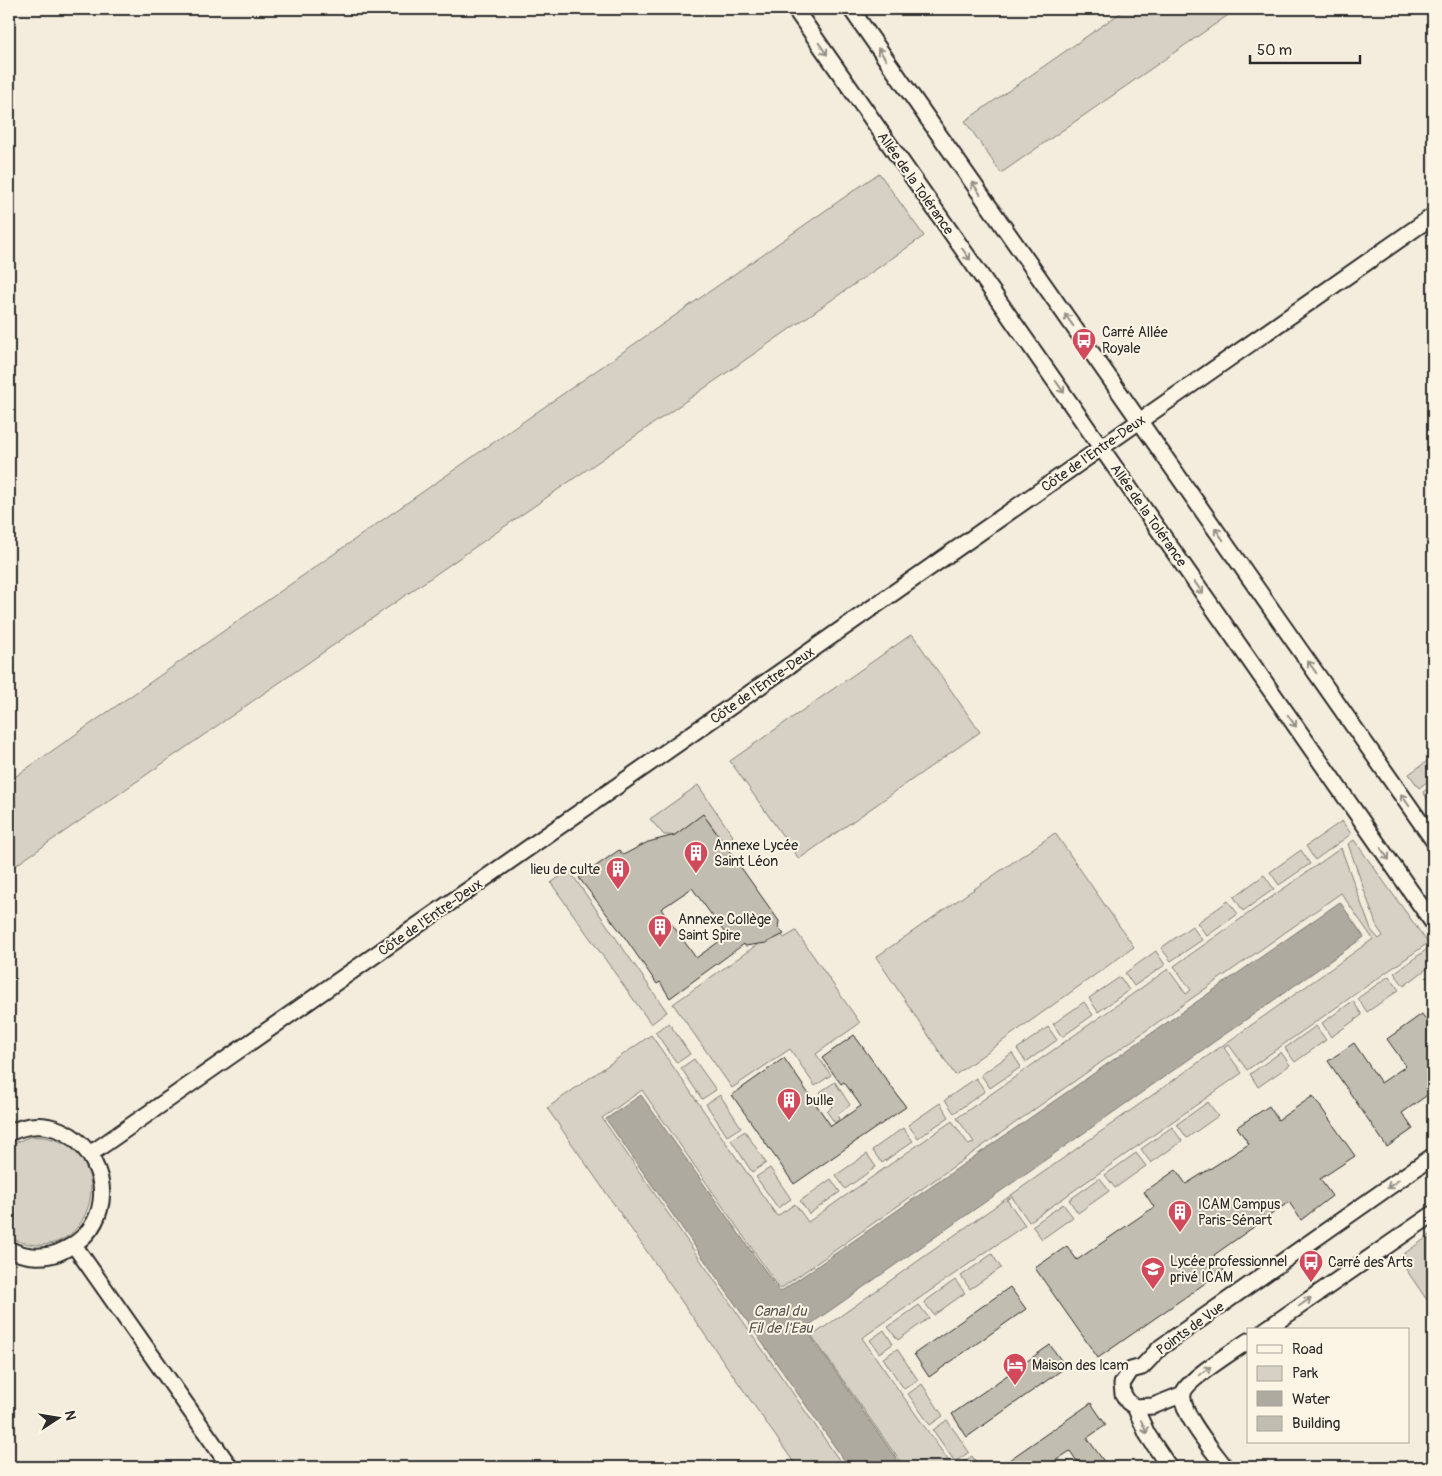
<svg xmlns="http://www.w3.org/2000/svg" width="1442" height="1476" font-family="Pangolin,sans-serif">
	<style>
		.green { fill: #d6d1c4; stroke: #807e78 }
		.water { fill: #afaaa0; stroke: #7a7771 }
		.building { fill: #c2bdb1; stroke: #2b2b2b; fill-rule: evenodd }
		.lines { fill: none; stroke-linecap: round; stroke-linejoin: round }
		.minor-casing { stroke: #2b2b2b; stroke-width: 19 }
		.minor { stroke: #fcf5e5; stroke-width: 15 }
		.oneway { stroke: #949088 }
		.labels { text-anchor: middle; stroke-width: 4; stroke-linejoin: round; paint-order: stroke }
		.street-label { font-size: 14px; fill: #2b2b2b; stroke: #fcf5e5 }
		.poi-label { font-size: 14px; fill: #2b2b2b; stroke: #fcf5e5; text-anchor: start }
		.water-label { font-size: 15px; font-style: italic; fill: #595754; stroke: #fcf5e5 }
	</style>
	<rect width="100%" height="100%" fill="#f4edde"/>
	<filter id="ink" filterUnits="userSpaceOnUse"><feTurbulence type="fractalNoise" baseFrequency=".02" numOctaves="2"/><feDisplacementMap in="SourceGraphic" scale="10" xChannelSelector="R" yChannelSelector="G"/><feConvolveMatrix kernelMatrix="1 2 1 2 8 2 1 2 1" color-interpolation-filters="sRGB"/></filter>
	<g filter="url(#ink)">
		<path class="green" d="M1126,9H1237L1001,173L965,121Z
			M879,173L924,236L9,870V781Z
			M912,634L980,732L799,859L730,761Z
			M1433,757V777L1419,788L1409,774Z
			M698,785L733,836L725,843L703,815L675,835H664L650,819Z
			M1433,785V808L1423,792Z
			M1342,821L1351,834L1315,860L1306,846Z
			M1055,833L1134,947L955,1075L876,957Z
			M1354,840L1428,943L1247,1070L1229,1045L1224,1048L1242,1073L1029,1222L1012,1197L1007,1200L1025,1225L862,1338L953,1467H904L812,1336L1373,939L1341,893L780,1289L642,1090L602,1118L844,1467H797L547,1108L651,1035L777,1216L795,1204L808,1222L952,1121L969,1145L974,1142L957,1118L1168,969L1186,994L1191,990L1174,966L1341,848L1371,930L1379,939L1383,936L1377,927L1348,844Z
			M1301,850L1310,864L1279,885L1270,872Z
			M569,870L667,1012L651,1024L551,883Z
			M1264,875L1274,889L1243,911L1234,897Z
			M1228,901L1238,914L1207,936L1197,923Z
			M1192,926L1202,940L1171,961L1161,948Z
			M778,930L784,938L796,931L860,1023L816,1054L831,1075L815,1086L790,1049L732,1088L673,1004Z
			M1430,947L1433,951V964L1404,986L1394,973Z
			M1156,951L1165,965L1134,986L1125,973Z
			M1389,976L1399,990L1367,1012L1358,998Z
			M1120,977L1129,990L1098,1012L1089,998Z
			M1353,1001L1362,1015L1331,1037L1322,1023Z
			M1084,1002L1093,1015L1062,1037L1053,1024Z
			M669,1023L690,1054L677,1063L655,1032Z
			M1316,1026L1326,1040L1295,1062L1285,1048Z
			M1048,1027L1057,1040L1026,1062L1017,1049Z
			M1281,1052L1290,1065L1258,1087L1250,1074Z
			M1012,1053L1021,1067L990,1088L981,1075Z
			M694,1059L716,1090L702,1099L681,1068Z
			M976,1078L985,1091L954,1113L945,1100Z
			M835,1082L850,1105L837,1115L839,1119L835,1123L827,1112L832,1107L820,1092Z
			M720,1095L741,1127L727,1136L706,1104Z
			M1208,1102L1218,1116L1187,1138L1177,1124Z
			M940,1103L949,1117L918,1138L908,1125Z
			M1172,1127L1182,1141L1151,1163L1141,1149Z
			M903,1128L913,1141L882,1163L872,1150Z
			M745,1131L766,1163L752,1172L731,1140Z
			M29,1137C35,1137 43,1136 49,1138C125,1155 89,1277 9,1237V1145Z
			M1136,1153L1146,1166L1115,1188L1105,1175Z
			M867,1154L876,1167L845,1189L836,1175Z
			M770,1168L791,1199L778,1208L756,1177Z
			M1100,1178L1109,1191L1078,1213L1069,1200Z
			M831,1179L840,1192L809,1214L800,1201Z
			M1063,1204L1073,1217L1042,1239L1032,1226Z
			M1433,1233V1309L1399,1259L1401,1256Z
			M992,1254L1001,1268L970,1289L961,1276Z
			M955,1280L965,1293L934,1315L924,1302Z
			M919,1305L929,1318L898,1340L888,1327Z
			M884,1330L893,1344L879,1353L870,1340Z
			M897,1349L918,1380L904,1389L883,1358Z
			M922,1384L943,1416L930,1425L908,1394Z
			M947,1420L969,1452L955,1462L933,1430Z
			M972,1456L980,1467H959L958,1466Z"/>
		<path class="water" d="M1340,902L1364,937L805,1328L902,1467H849L606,1119L641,1095L780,1292Z"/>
		<path class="building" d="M703,814L779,921L778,927L784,934L766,943L745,946L744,944L670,998L660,982L657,984L623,935L579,878L619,850L623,855L648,842L675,835ZM692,888L727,936L696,958L661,909Z
			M1422,1014L1433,1030V1091L1402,1113L1413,1129L1387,1147L1328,1061L1354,1043L1381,1083L1406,1066L1387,1039Z
			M854,1035L906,1107L794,1184L732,1095L784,1058L831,1126L861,1106L844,1082L841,1084L822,1058Z
			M1313,1096L1355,1156L1320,1179L1332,1196L1301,1220L1289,1202L1214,1255L1224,1270L1098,1358L1035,1268L1067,1246L1077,1260L1154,1207L1144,1192L1176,1170L1186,1184L1249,1144L1237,1127L1269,1106L1278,1120Z
			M1010,1287L1026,1309L929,1377L914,1354Z
			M1050,1345L1066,1367L967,1437L952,1414Z
			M1091,1403L1106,1425L1087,1438L1108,1467H1081L1070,1451L1046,1467H999Z"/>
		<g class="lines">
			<defs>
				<path id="minor" d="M795,9L1433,923
					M851,9L1433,840
					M9,1133C82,1096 144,1210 64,1250C47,1259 25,1258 9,1249
					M89,1152L96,1150L1433,216
					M74,1245L230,1467
					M1265,1330L1433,1214
					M1135,1407L1153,1406L1183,1394
					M1169,1467L1147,1434L1135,1407L1128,1402L1123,1394L1122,1384L1131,1370L1142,1367L1161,1347L1433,1156
					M1225,1467C1214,1452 1180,1413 1183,1394C1185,1381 1235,1350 1248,1341"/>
			</defs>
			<use href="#minor" class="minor-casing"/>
			<use href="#minor" class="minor"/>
		</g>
		<defs><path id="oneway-shaft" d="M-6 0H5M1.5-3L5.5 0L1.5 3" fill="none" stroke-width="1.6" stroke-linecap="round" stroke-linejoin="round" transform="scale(1.25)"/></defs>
		<g class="oneway">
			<use href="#oneway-shaft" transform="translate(823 49) rotate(55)"/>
			<use href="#oneway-shaft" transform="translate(882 54) rotate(-125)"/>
			<use href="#oneway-shaft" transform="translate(976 188) rotate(-125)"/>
			<use href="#oneway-shaft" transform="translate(966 254) rotate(55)"/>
			<use href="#oneway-shaft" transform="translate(1069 320) rotate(-125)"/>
			<use href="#oneway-shaft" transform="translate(1060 387) rotate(55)"/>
			<use href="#oneway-shaft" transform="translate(1219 534) rotate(-125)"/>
			<use href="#oneway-shaft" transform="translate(1199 588) rotate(55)"/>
			<use href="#oneway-shaft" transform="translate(1312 667) rotate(-125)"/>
			<use href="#oneway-shaft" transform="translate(1292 721) rotate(55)"/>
			<use href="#oneway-shaft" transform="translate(1405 800) rotate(-125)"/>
			<use href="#oneway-shaft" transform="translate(1385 854) rotate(55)"/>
			<use href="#oneway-shaft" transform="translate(1393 1184) rotate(145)"/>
			<use href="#oneway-shaft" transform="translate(1305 1302) rotate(-35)"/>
			<use href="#oneway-shaft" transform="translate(1205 1371) rotate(-35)"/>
			<use href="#oneway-shaft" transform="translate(1144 1427) rotate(66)"/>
		</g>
	</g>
	<defs>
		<symbol id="bus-pin" viewBox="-11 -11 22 30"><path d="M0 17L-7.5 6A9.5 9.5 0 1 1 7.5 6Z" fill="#d1495b" stroke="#fcf5e5"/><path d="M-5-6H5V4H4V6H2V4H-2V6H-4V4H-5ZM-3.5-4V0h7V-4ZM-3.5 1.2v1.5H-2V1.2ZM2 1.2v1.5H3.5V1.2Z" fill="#fff"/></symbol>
		<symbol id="building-pin" viewBox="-11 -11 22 30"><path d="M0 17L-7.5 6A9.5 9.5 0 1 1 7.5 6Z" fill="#d1495b" stroke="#fcf5e5"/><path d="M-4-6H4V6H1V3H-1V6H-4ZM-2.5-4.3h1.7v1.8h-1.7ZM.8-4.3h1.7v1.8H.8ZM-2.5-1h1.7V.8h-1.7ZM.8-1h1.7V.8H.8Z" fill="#fff"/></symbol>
		<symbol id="school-pin" viewBox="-11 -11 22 30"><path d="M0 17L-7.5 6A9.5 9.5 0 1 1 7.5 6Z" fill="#d1495b" stroke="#fcf5e5"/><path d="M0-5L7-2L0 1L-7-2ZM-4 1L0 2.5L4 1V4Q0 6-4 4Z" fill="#fff"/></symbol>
		<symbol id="hotel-pin" viewBox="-11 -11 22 30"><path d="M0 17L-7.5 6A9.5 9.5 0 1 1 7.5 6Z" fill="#d1495b" stroke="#fcf5e5"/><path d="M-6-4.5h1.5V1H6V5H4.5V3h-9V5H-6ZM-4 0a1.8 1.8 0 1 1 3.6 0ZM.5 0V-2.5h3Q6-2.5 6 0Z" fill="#fff"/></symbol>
	</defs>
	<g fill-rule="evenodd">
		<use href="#bus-pin" x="1070" y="326" width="28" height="38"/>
		<use href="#building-pin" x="682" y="839" width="28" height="38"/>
		<use href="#building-pin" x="604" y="855" width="28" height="38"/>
		<use href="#building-pin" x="646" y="913" width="28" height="38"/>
		<use href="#building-pin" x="775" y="1086" width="28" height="38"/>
		<use href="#building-pin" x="1166" y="1198" width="28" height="38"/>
		<use href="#bus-pin" x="1297" y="1248" width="28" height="38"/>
		<use href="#school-pin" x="1139" y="1255" width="28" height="38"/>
		<use href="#hotel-pin" x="1001" y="1351" width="28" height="38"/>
	</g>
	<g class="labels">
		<g class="street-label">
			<text transform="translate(916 183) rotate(55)" y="5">Allée de la Tolérance</text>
			<text transform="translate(1093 453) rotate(-35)" y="5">Côte de l'Entre-Deux</text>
			<text transform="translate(1149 515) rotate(55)" y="5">Allée de la Tolérance</text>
			<text transform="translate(762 685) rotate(-35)" y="5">Côte de l'Entre-Deux</text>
			<text transform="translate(430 917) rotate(-35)" y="5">Côte de l'Entre-Deux</text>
			<text transform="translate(1190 1328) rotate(-36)" y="5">Points de Vue</text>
		</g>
		<g class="poi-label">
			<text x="1102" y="337">Carré Allée<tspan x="1102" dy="16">Royale</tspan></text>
			<text x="714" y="850">Annexe Lycée<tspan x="714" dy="16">Saint Léon</tspan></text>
			<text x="600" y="874" text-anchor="end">lieu de culte</text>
			<text x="678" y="924">Annexe Collège<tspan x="678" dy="16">Saint Spire</tspan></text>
			<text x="806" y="1105">bulle</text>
			<text x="1198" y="1209">ICAM Campus<tspan x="1198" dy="16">Paris-Sénart</tspan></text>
			<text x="1170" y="1266">Lycée professionnel<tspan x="1170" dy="16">privé ICAM</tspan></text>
			<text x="1328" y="1267">Carré des Arts</text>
			<text x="1032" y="1370">Maison des Icam</text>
		</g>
		<g class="water-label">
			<text x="780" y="1316">Canal du<tspan x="780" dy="17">Fil de l'Eau</tspan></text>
		</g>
	</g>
	<rect width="1442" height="1476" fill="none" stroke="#fcf5e5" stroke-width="30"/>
	<rect x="15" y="15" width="1412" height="1446" fill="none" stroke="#2b2b2b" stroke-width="2" filter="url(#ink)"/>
	<rect x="1247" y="1328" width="162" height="115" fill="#fcf5e5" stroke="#a8a49b"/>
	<rect x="1257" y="1345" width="25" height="8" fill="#fcf5e5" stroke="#a8a49b"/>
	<text x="1292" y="1354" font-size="15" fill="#2b2b2b">Road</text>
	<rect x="1257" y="1366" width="25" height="15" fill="#d6d1c4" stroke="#a8a49b"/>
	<text x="1292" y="1378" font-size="15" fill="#2b2b2b">Park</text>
	<rect x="1257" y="1391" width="25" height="15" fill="#afaaa0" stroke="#a8a49b"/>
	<text x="1292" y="1404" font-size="15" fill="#2b2b2b">Water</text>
	<rect x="1257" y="1416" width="25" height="15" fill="#c2bdb1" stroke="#a8a49b"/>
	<text x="1292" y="1428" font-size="15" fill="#2b2b2b">Building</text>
	<g transform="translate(58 1418) rotate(78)" stroke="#fcf5e5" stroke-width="4" paint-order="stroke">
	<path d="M0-4L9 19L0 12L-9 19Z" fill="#2b2b2b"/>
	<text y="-8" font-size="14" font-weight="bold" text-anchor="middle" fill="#2b2b2b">N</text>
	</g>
	<path d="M1250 55v8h110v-8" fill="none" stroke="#2b2b2b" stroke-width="2.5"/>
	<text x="1257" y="55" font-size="15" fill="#2b2b2b" stroke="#fcf5e5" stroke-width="4" paint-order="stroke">50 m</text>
</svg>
